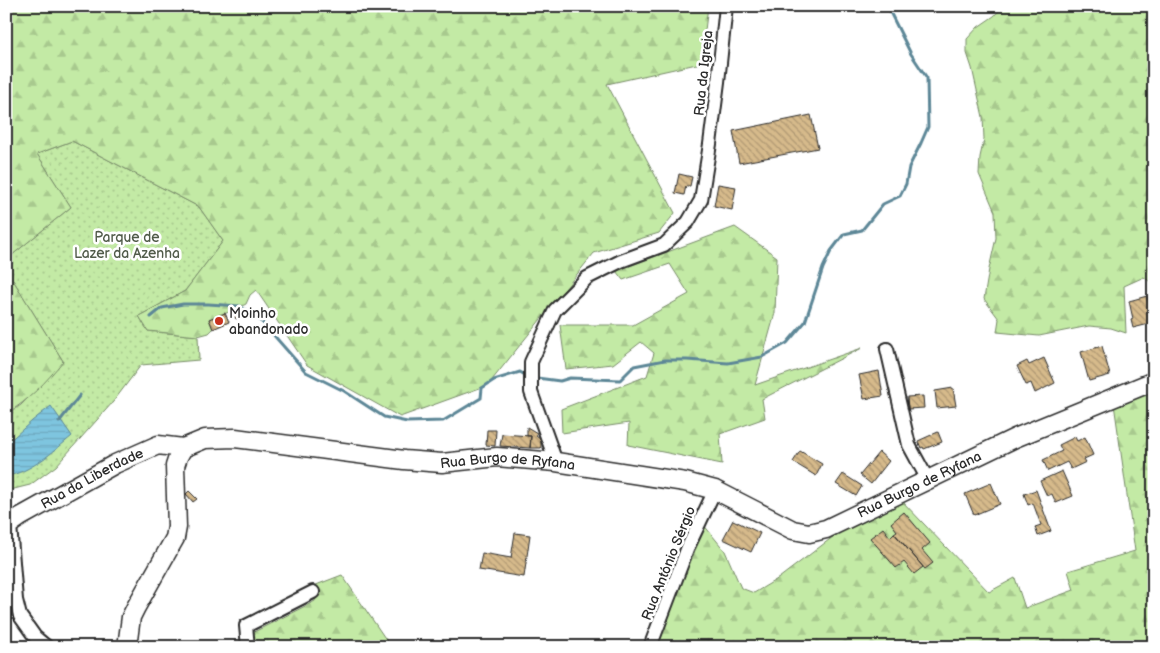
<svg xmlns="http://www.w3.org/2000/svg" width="1160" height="653" font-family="'Balsamiq Sans',sans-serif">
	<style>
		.grass { fill: url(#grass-dots); stroke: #778a68 }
		.forest { fill: url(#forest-firs); stroke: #778a68 }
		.water { fill: url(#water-rules); stroke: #5d8797 }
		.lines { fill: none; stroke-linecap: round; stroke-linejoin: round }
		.stream { stroke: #5d8797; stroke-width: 3 }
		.building { fill: url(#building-back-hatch); stroke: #2b2b2b }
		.street-casing { stroke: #2b2b2b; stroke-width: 16 }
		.secondary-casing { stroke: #2b2b2b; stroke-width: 21 }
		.street { stroke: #fff; stroke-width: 12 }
		.secondary { stroke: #fff; stroke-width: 18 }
		.poi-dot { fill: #c8321e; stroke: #fff; stroke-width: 2 }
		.labels { text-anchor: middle; stroke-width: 5; stroke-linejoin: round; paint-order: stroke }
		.street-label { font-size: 14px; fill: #2b2b2b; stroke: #fff }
		.park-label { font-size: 14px; fill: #515b4a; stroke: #fff }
		.poi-label { font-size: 14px; fill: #2b2b2b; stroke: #fff; text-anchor: start }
	</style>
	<defs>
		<pattern id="grass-dots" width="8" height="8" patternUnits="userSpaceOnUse" patternTransform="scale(1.25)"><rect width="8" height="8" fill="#c3eaa5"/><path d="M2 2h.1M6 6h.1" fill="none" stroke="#a8c98e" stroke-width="1.8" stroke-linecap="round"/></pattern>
		<pattern id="forest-firs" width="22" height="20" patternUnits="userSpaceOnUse" patternTransform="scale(1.25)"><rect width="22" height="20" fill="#c3eaa5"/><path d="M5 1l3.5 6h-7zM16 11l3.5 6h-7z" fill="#a8c98e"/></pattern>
		<pattern id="water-rules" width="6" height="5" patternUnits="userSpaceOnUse" patternTransform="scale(1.25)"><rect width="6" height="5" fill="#7ec5df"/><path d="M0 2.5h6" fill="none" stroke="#6da9c0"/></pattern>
		<pattern id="building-back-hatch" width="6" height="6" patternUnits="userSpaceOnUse" patternTransform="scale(1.25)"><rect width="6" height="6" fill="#d6ba8b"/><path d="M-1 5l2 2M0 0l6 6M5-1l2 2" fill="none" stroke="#ae9772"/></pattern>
	</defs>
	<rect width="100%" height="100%" fill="#fff"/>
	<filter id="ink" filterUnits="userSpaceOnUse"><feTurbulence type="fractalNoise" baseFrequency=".02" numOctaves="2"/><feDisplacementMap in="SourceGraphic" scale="10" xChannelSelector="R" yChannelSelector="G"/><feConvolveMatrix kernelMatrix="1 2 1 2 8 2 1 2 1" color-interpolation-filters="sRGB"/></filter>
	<g filter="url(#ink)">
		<path class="grass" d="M72,141L199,207L223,241L185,291L139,316L148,331L198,336L199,360L141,365L113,402L56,466L30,485L6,491V414L21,405L63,361L13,280L6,276V260L71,207L37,154Z"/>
		<path class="forest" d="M6,6H708L701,63L607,84L675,213L659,233L594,253L488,385L400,417L307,365L256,290L250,295L246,304L232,311L209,319L213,329L209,333L198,336L148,331L139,316L185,291L223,241L199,207L72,141L37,154L71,207L6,260Z
			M1003,6H1154V285L1144,277L1124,286L1126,333L1111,328L1089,326L1039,336L997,332L999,319L984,299L989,269L996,238L995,212L979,174L980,157L984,139L983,117L972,68L967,53V39L978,27L994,16Z
			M735,227L777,257L775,313L755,385L862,348L762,399L765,418L720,434L722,464L628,445L629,423L562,433L561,409L647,376L654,353L641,342L613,364L566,369L560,325H633L689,294L670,264L623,280L616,271Z
			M6,276L13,280L63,361C46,382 29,400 6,414Z
			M1154,386V647H655L703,524L725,551L741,588L754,593L779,578L838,533L879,510L901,500L989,592L1015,578L1025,608L1074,590L1068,571L1135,551L1114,404Z
			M342,575L391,647H253L254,632L315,601L316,585Z"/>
		<path class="water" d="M51,406L72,436C54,451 30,473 6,476V444L32,421Z"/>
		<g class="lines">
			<path class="stream" d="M151,317L162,308L183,304H208L240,306L250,313
				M258,319L263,323L306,372L344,391L384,417L407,422L443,421L481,398L482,388L494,380L520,372L525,375
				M537,378L560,381L570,378L620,380L634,366L665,360H687L728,363L762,357L787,343L805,322L823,268L831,251L844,234L862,230L883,204L900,196L906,184L909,167L921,143L928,127L927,78L911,54L891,14L888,6
				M59,422L80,395"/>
		</g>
		<path class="building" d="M811,115L818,148L739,163L733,131Z
			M679,174L692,177L690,186H686L684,195L675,193Z
			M718,184L736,187L732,210L714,206Z
			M1147,296L1153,323L1133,328L1131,320L1133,319L1129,301Z
			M240,307L245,314L236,319L232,311Z
			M225,313L229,322L213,329L209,319Z
			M1102,346L1110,375L1089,381L1081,352Z
			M1044,358L1055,383L1035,393L1031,383L1026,385L1017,366L1027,361L1029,365Z
			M879,371L883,396L864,399L859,375Z
			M953,388L956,406L937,408L935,391Z
			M923,396L924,408L908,409L907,397Z
			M527,427L537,433L536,435L540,438L541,441V448H530L531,436H527Z
			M487,430H496L495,446L486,445Z
			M938,432L942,442L924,449L923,447L921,448L918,441Z
			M502,434L531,436L530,448L500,446Z
			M1075,437L1077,441L1085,437L1093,455L1084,459L1086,462L1071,469L1067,462L1048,471L1043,460L1062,451L1059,445Z
			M800,451L822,464L816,476L793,462Z
			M879,452L889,461L871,484L860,475Z
			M1062,471L1073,496L1056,503L1052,494L1047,496L1040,481Z
			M843,474L862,486L856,496L836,484Z
			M991,483L1000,504L974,515L965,494Z
			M1036,490L1051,531L1038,536L1035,527L1041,525L1033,503L1028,505L1024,494Z
			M189,491L197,499L193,502L186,494Z
			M904,512L930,543L922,550L933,563L925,569L894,533L897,531L891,523Z
			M733,520L760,533L751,552L723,539Z
			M883,528L890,537L894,533L923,567L914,574L904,562L896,568L870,538Z
			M515,533L530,535L524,577L479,570L482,553L511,558Z"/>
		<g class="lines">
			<defs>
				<path id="street" d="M887,349L909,445L928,480
					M556,462L531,392V362L555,310L587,278L621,261L664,245L688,222L701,200L710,144L718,82L726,6
					M10,525L16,600L20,616L35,637L47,647
					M248,647L246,626L313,592
					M650,647L688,547L715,490"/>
				<g id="secondary">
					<path id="s1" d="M6,527L20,517L115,464L158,445L183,448"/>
					<path id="s2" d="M127,647L131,617L136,607L175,538L177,527L175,466L178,457L183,448L205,439L235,438L404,460L442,463L497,457L556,462L685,482L715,490L793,530L809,533L826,529L1015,438L1154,381"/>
				</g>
			</defs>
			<use href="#street" class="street-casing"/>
			<use href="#secondary" class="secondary-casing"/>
			<use href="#street" class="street"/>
			<use href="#secondary" class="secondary"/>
		</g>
	</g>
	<circle class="poi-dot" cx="219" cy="321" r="5"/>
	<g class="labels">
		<g class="street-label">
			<text transform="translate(703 73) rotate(-84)" y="5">Rua da Igreja</text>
			<text dy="5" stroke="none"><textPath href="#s2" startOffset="541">Rua Burgo de Ryfana</textPath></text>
			<text dy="5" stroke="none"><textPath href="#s1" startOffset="99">Rua da Liberdade</textPath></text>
			<text dy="5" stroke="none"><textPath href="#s2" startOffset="976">Rua Burgo de Ryfana</textPath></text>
			<text transform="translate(668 563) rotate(-68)" y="5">Rua António Sérgio</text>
		</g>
		<g class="park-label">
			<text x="127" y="242">Parque de<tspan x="127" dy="16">Lazer da Azenha</tspan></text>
		</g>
		<g class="poi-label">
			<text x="229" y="318">Moinho<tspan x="229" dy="16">abandonado</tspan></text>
		</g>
	</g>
	<rect width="1160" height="653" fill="none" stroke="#fff" stroke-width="25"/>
	<rect x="12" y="12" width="1135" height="628" fill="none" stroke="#2b2b2b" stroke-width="2" filter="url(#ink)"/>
</svg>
